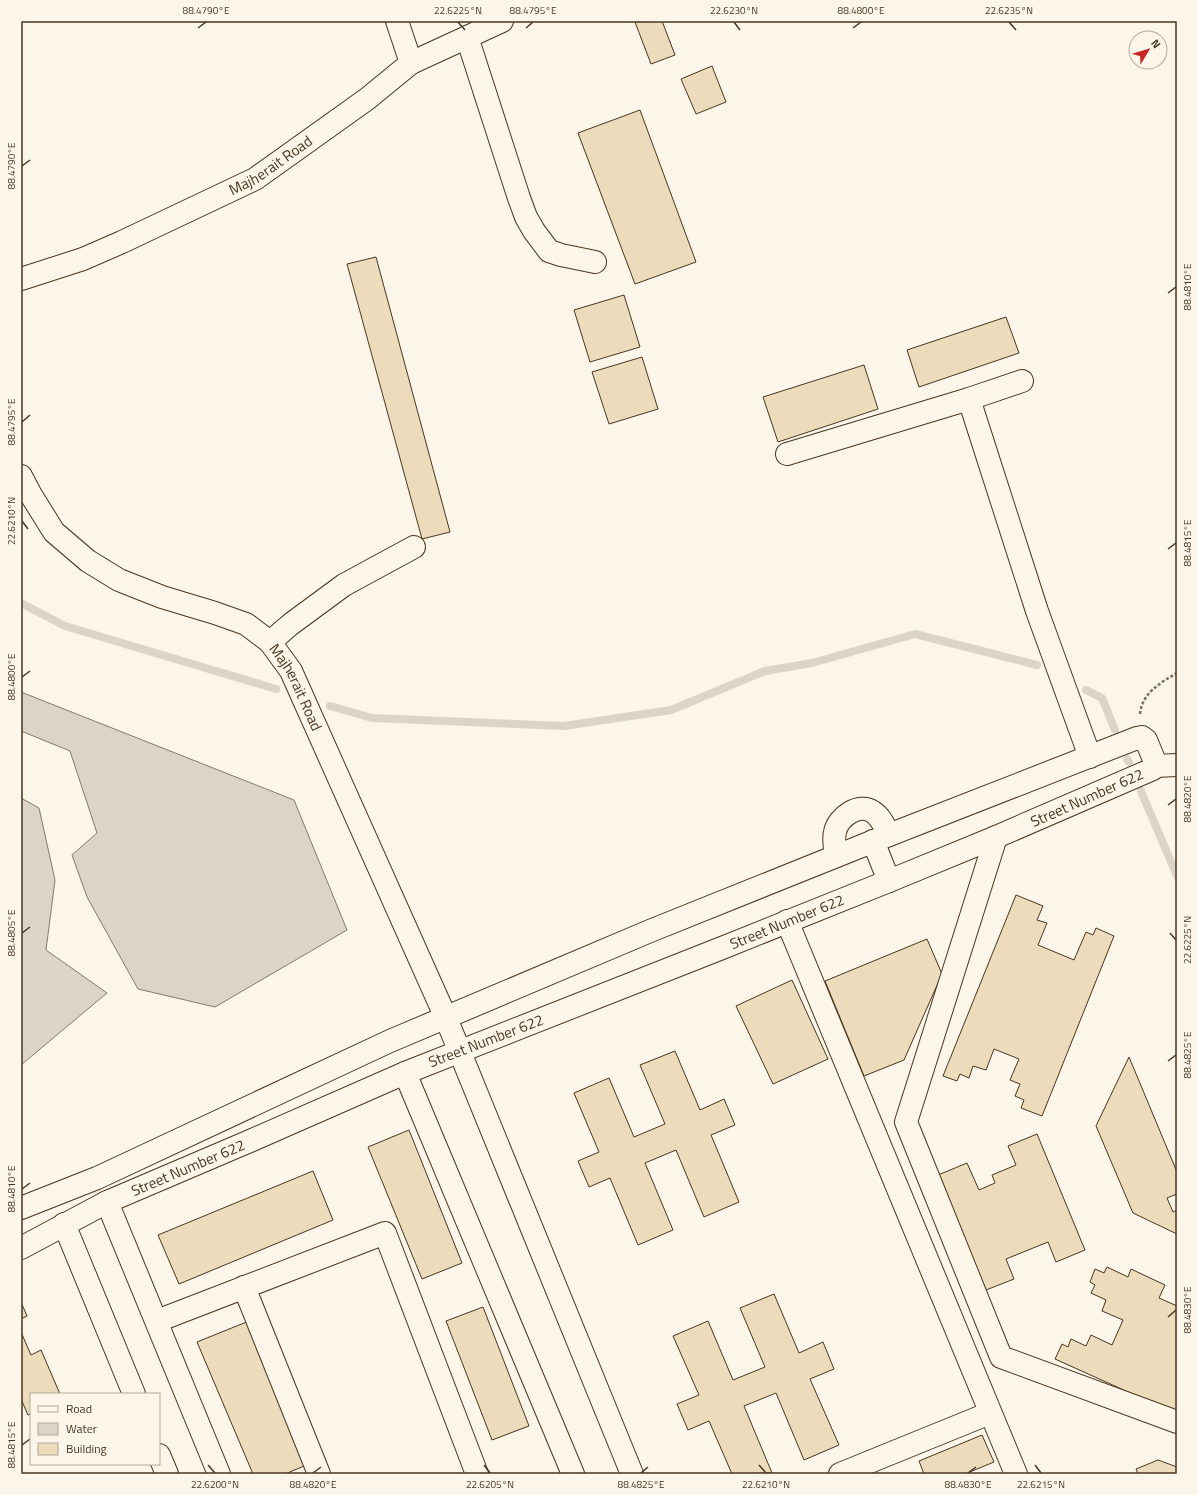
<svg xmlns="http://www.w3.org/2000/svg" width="1198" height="1495" font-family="'Titillium Web',sans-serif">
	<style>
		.water { fill: #dcd4c6; stroke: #887966 }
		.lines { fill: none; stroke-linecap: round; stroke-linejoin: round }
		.stream { stroke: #dcd4c6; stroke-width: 8 }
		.building { fill: #ecdcbc; stroke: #4a3520 }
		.minor-casing { stroke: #4a3520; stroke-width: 24 }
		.path { stroke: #7f6f5c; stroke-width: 2.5; stroke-dasharray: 3 2; stroke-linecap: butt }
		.minor { stroke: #fbf6e9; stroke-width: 22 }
		.ticks { fill: none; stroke: #4a3520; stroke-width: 1.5 }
		.labels { text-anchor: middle; stroke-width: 3; stroke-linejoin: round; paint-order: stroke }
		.street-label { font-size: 15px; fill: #4a3520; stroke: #fbf6e9 }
		.neatline { fill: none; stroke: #4a3520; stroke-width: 1.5 }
		.ticks-label { font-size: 10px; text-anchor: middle; fill: #4a3520 }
	</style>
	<rect width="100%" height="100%" fill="#fbf6e9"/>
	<path class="water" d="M21,692L294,800L347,930L215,1007L138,989L87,897L72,855L97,833L70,751L21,731Z
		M21,798L39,808L55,880L46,950L107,993L21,1065Z"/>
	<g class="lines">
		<path class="stream" d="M21,603L65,626L276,689
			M1086,690L1102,698L1115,730
			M330,706L372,718L564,726L671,710L765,671L812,663L915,634L1037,665
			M1127,759L1129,762
			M1141,791L1177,876"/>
	</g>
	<path class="building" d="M662,21L675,55L651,64L635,22Z
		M712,66L726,102L696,114L681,79Z
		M640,110L696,262L635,284L578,133Z
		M376,257L450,532L422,539L347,264Z
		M624,295L640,347L590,362L574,310Z
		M1006,317L1019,353L919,387L907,350Z
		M642,357L658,409L609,424L592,372Z
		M864,365L878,409L778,442L763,397Z
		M1016,895L1043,906L1037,920L1047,923L1038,945L1074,960L1086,932L1093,935L1096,928L1114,936L1042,1116L1021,1108L1024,1100L1015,1096L1020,1084L1010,1080L1019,1059L994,1049L986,1070L973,1066L969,1078L960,1074L957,1081L943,1076Z
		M927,939L942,974L904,1060L864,1076L825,981Z
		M792,980L828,1059L773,1084L736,1006Z
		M675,1051L700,1110L724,1099L735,1125L711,1135L739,1202L704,1217L676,1150L645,1163L673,1230L638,1245L610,1178L589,1187L578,1161L599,1152L574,1093L609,1078L634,1137L665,1124L640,1065Z
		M1129,1057L1177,1172V1194L1167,1198L1173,1212L1177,1210V1234L1133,1213L1096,1126Z
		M409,1130L462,1263L422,1279L368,1147Z
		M1037,1134L1085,1250L1056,1262L1048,1242L1006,1259L1014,1279L986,1290L938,1175L967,1163L979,1190L995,1183L992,1175L1016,1165L1008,1146Z
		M313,1171L333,1220L179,1284L158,1235Z
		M1107,1267L1128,1277L1131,1269L1165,1285L1159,1298L1177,1306V1414L1055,1359L1062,1344L1068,1347L1071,1339L1086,1346L1091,1335L1112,1345L1123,1320L1102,1311L1106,1300L1091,1293L1095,1285L1090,1282L1095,1269L1104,1273Z
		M774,1294L799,1353L823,1342L834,1369L810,1379L839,1445L804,1460L776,1393L744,1406L772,1473L732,1474L709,1421L688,1430L677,1404L699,1395L673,1336L708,1321L733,1380L765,1367L740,1308Z
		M21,1302L27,1316L21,1319Z
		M483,1307L529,1426L492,1440L446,1321Z
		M249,1321L309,1464L285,1474H253L197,1342Z
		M21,1332L31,1355L41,1350L60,1394H31V1414L28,1415L21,1399Z
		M982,1435L994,1462L965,1474H924L919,1461Z
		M1158,1460L1177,1467V1474H1138L1136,1469Z"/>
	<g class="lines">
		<defs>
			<g id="minor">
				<path d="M397,21L411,63"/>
				<path d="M467,37L519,198L526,217L534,231L549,251L561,255L595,262"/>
				<path id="s1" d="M21,279L83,259L122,242L255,179L367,99L411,63L502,21"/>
				<path d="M969,399L1022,381"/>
				<path d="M787,454L969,399L1037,611L1090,757"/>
				<path id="s2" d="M21,476L31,495L54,532L88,561L119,580L162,597L215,613L246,624L270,642L291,671L446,1018L632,1474"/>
				<path d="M270,642L291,624L344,585L414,547"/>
				<path d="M1155,766L1177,765"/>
				<path d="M996,837L906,1122L1001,1357L1177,1422"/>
				<path d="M873,841L889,881"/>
				<path d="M836,856C835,849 833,839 835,832C838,817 859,802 873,812C881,817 885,827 889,835"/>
				<path d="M787,921L1016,1474"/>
				<path d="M405,1073L573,1474"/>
				<path d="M107,1202L219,1474"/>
				<path d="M21,1208L97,1178L390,1041L650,931L889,835L1137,738L1142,737L1146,740L1155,762V766L1153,769L996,837L889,881L722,948L405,1073L250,1141L107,1202L21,1248"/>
				<path d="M64,1224L134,1394"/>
				<path d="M244,1287L319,1474"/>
				<path d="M157,1321L385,1233L477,1474"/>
				<path d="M159,1455L167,1474"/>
				<path d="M840,1474L990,1413"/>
			</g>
		</defs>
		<use href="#minor" class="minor-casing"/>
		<path class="path" d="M1140,714C1142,693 1160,683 1177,673"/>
		<use href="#minor" class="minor"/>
	</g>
	<path class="ticks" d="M458,22L465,30M734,22L740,30M1009,22L1016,30M198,28L206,22M526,28L533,22M853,28L861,22M22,166L30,160M1168,293L1176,287M22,422L30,415M22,521L28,529M1168,549L1176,543M22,677L30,671M1168,805L1176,799M22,933L30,927M1170,933L1176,940M1168,1061L1176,1055M22,1189L30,1183M1168,1317L1176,1310M22,1445L30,1439M208,1465L215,1473M484,1465L490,1473M759,1465L766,1473M1035,1465L1041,1473M313,1473L321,1467M641,1473L648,1467M968,1473L976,1467"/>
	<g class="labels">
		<g class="street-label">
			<text dy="5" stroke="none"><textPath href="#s1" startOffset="275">Majherait Road</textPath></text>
			<text dy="5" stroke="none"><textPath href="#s2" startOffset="363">Majherait Road</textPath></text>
			<text transform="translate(1087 798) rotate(-24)" y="5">Street Number 622</text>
			<text transform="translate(787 922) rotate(-22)" y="5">Street Number 622</text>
			<text transform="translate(486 1041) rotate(-21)" y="5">Street Number 622</text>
			<text transform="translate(188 1168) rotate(-23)" y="5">Street Number 622</text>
		</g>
	</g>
	<rect width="1198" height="1495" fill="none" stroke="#fbf6e9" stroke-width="44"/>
	<rect x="30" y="1393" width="130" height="72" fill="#fbf6e9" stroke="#b4a999"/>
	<rect x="38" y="1406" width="20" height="6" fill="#fbf6e9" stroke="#b4a999"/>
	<text x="66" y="1413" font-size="12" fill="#4a3520">Road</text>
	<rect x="38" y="1423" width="20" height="12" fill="#dcd4c6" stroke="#b4a999"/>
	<text x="66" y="1433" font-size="12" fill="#4a3520">Water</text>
	<rect x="38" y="1443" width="20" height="12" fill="#ecdcbc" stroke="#b4a999"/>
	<text x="66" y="1453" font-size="12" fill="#4a3520">Building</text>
	<g transform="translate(1148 50) rotate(52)"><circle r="19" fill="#fbf6e9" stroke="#b4a999"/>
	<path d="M0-3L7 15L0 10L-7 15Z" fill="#c62828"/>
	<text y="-6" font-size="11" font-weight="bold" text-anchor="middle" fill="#4a3520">N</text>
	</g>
	<rect x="22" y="22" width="1154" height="1451" class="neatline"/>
	<g class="ticks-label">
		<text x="206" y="14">88.4790°E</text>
		<text x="458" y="14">22.6225°N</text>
		<text x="533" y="14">88.4795°E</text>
		<text x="734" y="14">22.6230°N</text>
		<text x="861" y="14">88.4800°E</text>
		<text x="1009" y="14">22.6235°N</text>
		<text transform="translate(11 166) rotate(-90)" y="4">88.4790°E</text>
		<text transform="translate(1187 287) rotate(-90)" y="4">88.4810°E</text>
		<text transform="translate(11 422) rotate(-90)" y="4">88.4795°E</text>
		<text transform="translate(11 521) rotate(-90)" y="4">22.6210°N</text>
		<text transform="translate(1187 543) rotate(-90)" y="4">88.4815°E</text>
		<text transform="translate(11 677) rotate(-90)" y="4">88.4800°E</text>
		<text transform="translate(1187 799) rotate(-90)" y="4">88.4820°E</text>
		<text transform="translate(11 933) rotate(-90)" y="4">88.4805°E</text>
		<text transform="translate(1187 940) rotate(-90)" y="4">22.6225°N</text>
		<text transform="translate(1187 1055) rotate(-90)" y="4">88.4825°E</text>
		<text transform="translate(11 1189) rotate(-90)" y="4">88.4810°E</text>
		<text transform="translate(1187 1310) rotate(-90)" y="4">88.4830°E</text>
		<text transform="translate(11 1445) rotate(-90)" y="4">88.4815°E</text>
		<text x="215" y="1488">22.6200°N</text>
		<text x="313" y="1488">88.4820°E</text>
		<text x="490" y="1488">22.6205°N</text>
		<text x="641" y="1488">88.4825°E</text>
		<text x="766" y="1488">22.6210°N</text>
		<text x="968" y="1488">88.4830°E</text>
		<text x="1041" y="1488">22.6215°N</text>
	</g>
</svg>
